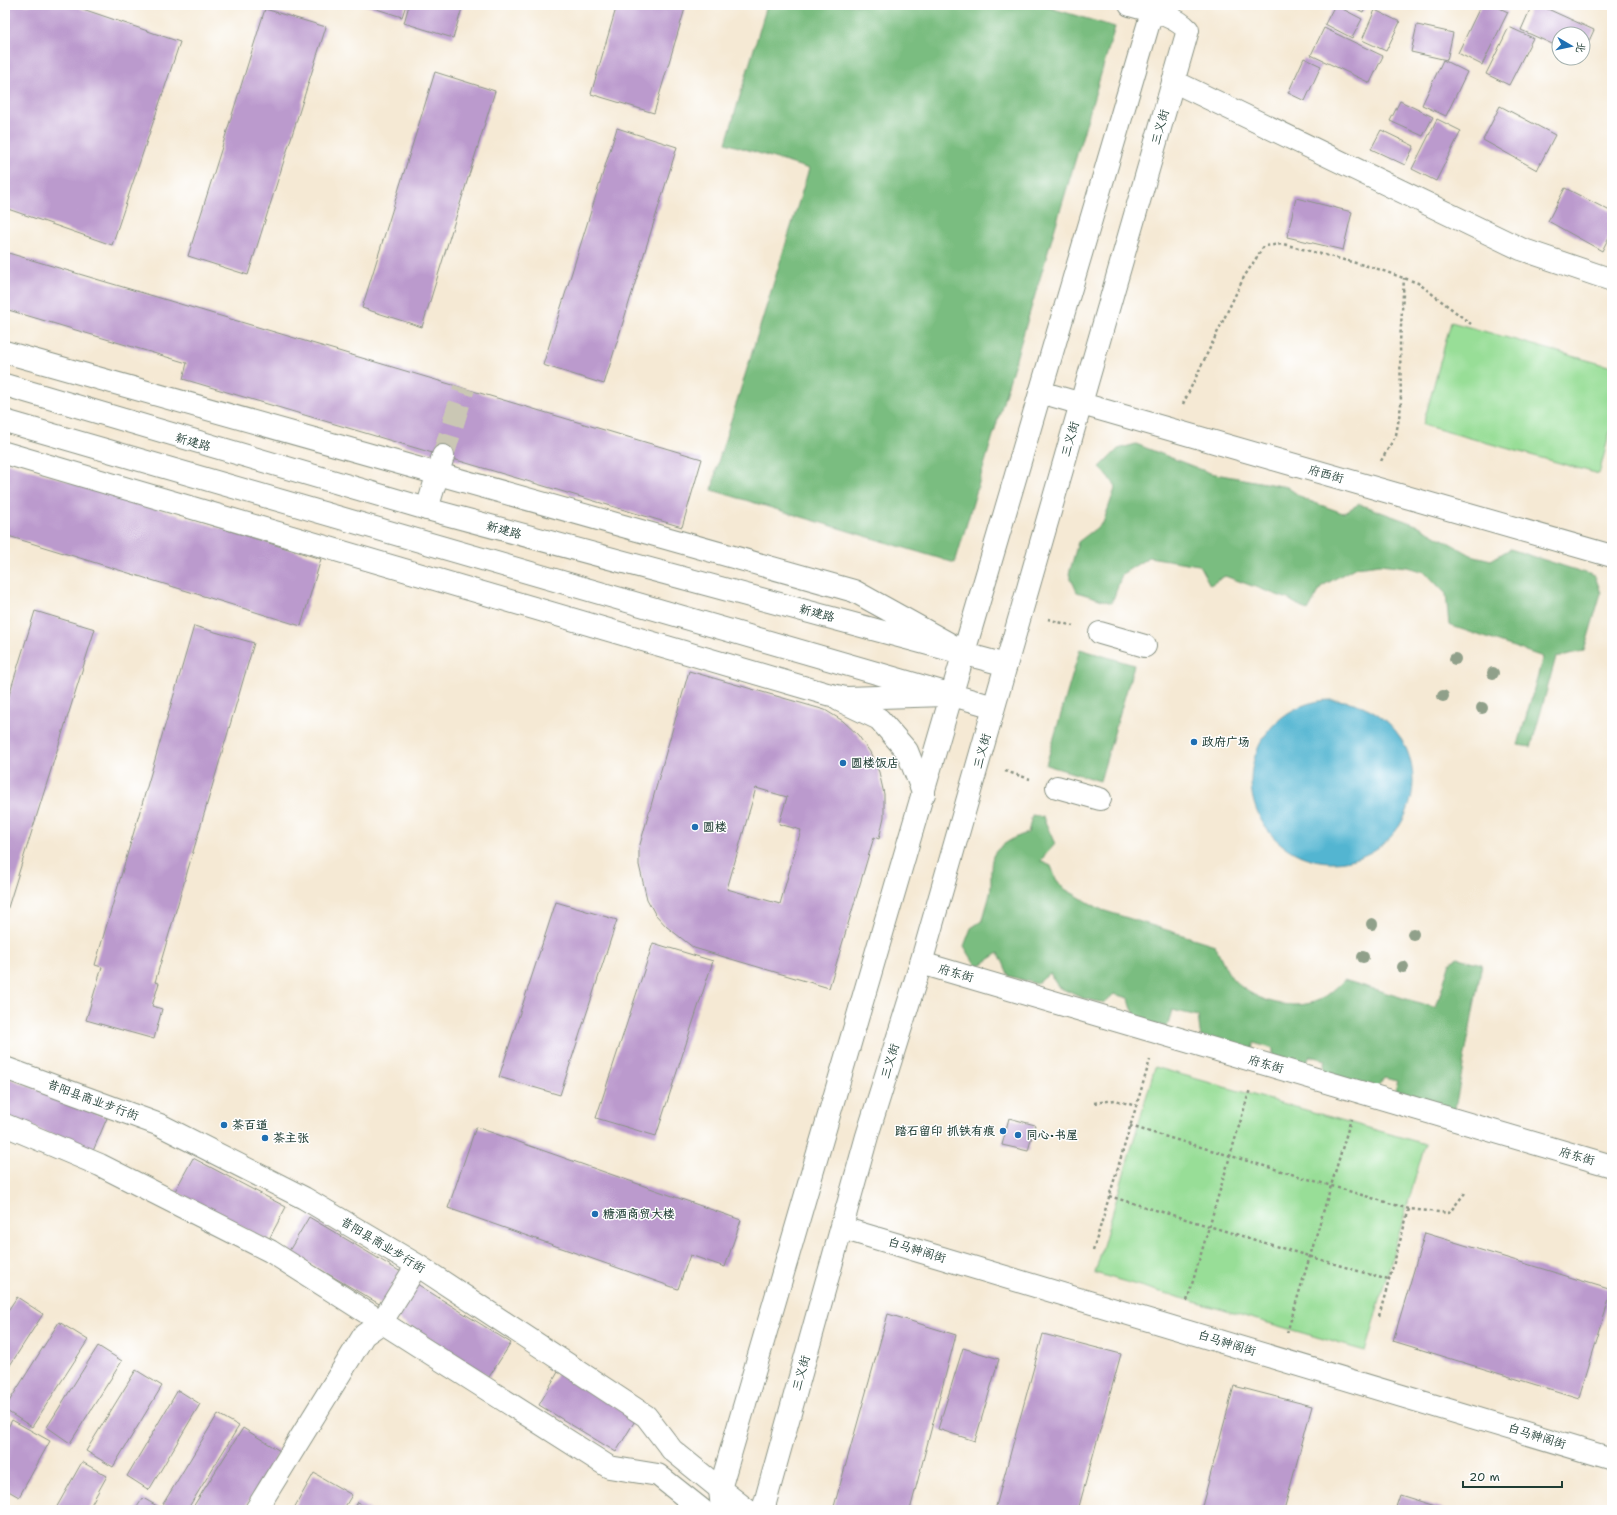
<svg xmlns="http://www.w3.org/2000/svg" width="1617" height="1515" font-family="'Shantell Sans','LXGW WenKai TC',sans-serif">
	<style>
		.green { fill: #98de97; stroke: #5c8e66 }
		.forest { fill: #7abd80; stroke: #4c7d5a }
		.water { fill: #53b5d1; stroke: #397982 }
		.building { fill: #bb9acd; fill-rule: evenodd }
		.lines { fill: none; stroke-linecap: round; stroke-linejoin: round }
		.street-tunnel { stroke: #cac7b4; stroke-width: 22; stroke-dasharray: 22 11; stroke-linecap: butt }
		.street-casing { stroke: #8a9384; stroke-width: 24 }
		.secondary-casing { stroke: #8a9384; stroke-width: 24 }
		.primary-casing { stroke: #8a9384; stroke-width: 24 }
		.path { stroke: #8a9384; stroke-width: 2.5; stroke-dasharray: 3 3; stroke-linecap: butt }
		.street { stroke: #fff; stroke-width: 22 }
		.secondary { stroke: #fff; stroke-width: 22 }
		.primary { stroke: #fff; stroke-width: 22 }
		.tree { fill: #90a08a }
		.poi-dot { fill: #1f6fb2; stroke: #fff; stroke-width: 1.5 }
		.labels { text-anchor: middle; stroke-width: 3; stroke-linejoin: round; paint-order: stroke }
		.street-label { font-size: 12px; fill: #1f3d34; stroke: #fff }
		.poi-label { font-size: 12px; font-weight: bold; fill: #1f3d34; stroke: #fff; text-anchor: start }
	</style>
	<rect width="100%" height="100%" fill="#fff"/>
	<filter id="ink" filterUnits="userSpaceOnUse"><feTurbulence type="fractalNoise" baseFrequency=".025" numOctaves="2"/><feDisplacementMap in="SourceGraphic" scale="8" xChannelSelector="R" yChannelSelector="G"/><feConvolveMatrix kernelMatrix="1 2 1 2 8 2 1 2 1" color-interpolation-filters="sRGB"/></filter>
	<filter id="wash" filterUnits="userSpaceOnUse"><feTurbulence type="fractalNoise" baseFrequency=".012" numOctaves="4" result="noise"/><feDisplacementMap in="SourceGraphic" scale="16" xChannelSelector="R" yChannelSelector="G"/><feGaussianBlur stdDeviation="0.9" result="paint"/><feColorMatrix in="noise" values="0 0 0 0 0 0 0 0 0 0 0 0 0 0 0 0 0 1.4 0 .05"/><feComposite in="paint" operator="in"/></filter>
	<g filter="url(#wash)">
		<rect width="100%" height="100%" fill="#f5e9d4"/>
		<path class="green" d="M1451,322L1612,367V424L1599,474L1423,425Z
			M1155,1067L1425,1144L1365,1351L1095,1273Z"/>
		<path class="forest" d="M767,5H1040L1115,27L955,563L712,490L718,462L809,169L726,143Z
			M1136,444L1210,473L1287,487L1304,499L1343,513L1359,504L1419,526L1471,555L1491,560L1510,549L1595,576L1601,593L1584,651L1556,657L1531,747L1518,745L1543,657L1449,625L1446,594L1425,572L1407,567L1380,564L1356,567L1322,586L1308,611L1288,599L1225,576L1210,585L1199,565L1149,557L1122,574L1112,603L1077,592L1069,574L1078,542L1103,523L1116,486L1100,467L1118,449Z
			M1080,649L1134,665L1100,781L1046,765Z
			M1032,815L1043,817L1055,844L1040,861L1051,866L1056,879L1063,888L1102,910L1215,945C1220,955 1225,969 1232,978C1250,999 1287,1011 1314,1002C1326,998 1335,989 1344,980L1436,1008L1450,962L1458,958L1482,964L1454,1114L1393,1096L1398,1081L1384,1078L1374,1093L1323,1074L1326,1060L1309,1056L1304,1071L1271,1059L1274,1049L1254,1043L1250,1054L1201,1039L1198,1016L1172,1010L1167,1027C1146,1022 1133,1022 1129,998L1114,994L1104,1003L1082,998L1058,987L1050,973L1037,984L1009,976L999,953L977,967L964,946L971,928L983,920C985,909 991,896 991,884C991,875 990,866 993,856C997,846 1018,835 1028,833Z"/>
		<path class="water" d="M1251 781a81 81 0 1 1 162 0a81 81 0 1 1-162 0Z"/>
		<g id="blocks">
			<path class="building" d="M5,5H71L180,42L112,245L5,208Z
				M364,5H406L402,17Z
				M409,5H463L453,38L404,23Z
				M617,5H686L654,113L591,94Z
				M1335,5L1362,19L1352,38L1325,24Z
				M1348,5H1366L1363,12Z
				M1481,5H1493L1508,12L1482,65L1458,53Z
				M1532,5H1539L1594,30L1583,54V34H1559V47L1521,30Z
				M265,9L326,27L248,275L188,256Z
				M1375,10L1400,22L1386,51L1362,40Z
				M1417,25L1453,33L1447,60L1411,52Z
				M1509,27L1533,38L1509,85L1486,74Z
				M1324,28L1383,56L1370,83L1311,55Z
				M1304,58L1321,66L1305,101L1288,93Z
				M1443,60L1467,72L1446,116L1422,105Z
				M435,72L495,91L422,327L362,308Z
				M1400,101L1433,117L1423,136L1390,121Z
				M1500,106L1555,135L1537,170L1483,140Z
				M1437,119L1461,131L1436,181L1412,169Z
				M617,128L677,147L604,384L543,365Z
				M1381,130L1414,146L1405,165L1371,149Z
				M1565,188L1612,212V231L1602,251L1548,221Z
				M1296,198L1352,212L1343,250L1287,237Z
				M5,252L702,459L682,527L183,379L187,363L5,309Z
				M5,462L321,559L301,626L5,535Z
				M35,611L95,629L5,917V708Z
				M194,626L254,643L155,982L159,983L152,1006L162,1009L154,1039L86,1020L102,967L95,965Z
				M689,671L825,710L843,721L858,735L870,752L879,772L884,794V817L879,839L874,837L829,988L694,948L667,927L655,914L647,899L639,865V848ZM756,788L787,797L779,824L801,830L780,904L727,889Z
				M556,902L617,920L560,1095L499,1077Z
				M653,943L713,961L656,1136L596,1118Z
				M6,1077L107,1118L93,1151L5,1116Z
				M1009,1118L1035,1125L1028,1151L1002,1145Z
				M476,1127L741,1220L725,1267L690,1255L678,1289L448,1208Z
				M193,1158L286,1207L268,1241L175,1191Z
				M309,1217L401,1272L381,1305L289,1251Z
				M1425,1233L1612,1290L1579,1398L1393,1341Z
				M417,1284L511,1343L489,1377L396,1318Z
				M17,1297L43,1314L5,1373V1315Z
				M888,1314L956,1335L910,1510H833Z
				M59,1322L88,1340L32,1427L5,1410V1408Z
				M1043,1334L1121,1354L1078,1510H995Z
				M98,1346L122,1361L70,1443L47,1427Z
				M963,1348L999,1359L975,1441L938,1429Z
				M136,1370L162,1386L113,1467L86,1451Z
				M558,1372L636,1419L616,1452L539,1405Z
				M1234,1386L1312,1406L1284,1510H1201Z
				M178,1390L200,1404L149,1490L127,1476Z
				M218,1414L239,1426L187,1510H174L163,1504Z
				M12,1420L50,1441L19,1497L5,1489V1433Z
				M243,1428L280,1451L243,1510H191Z
				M82,1462L107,1476L88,1510H55Z
				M314,1473L352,1495L343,1510H293Z
				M1400,1495L1448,1510H1395Z
				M143,1498L164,1510H135Z
				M357,1502L371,1510H352Z"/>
		</g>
	</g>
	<g filter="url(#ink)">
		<use href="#blocks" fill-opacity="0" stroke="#8a9384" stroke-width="1"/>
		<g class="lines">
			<path class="street-tunnel" d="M443,456L464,388"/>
			<defs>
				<path id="street" d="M1173,81L1521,249L1612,280
					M427,509L443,456
					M1100,633L1145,646
					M1057,787L1100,799
					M5,1068L160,1125L304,1198L417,1265L646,1416L672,1450L720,1489
					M5,1125L100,1165L270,1251L609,1467L658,1475L702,1510
					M256,1510L364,1335L381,1323L417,1265"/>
				<path id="secondary" d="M5,352L854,591L964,652L1152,12
					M1040,392L1612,556
					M5,453L827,694L846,698L947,695
					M1006,665L1188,30C1173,14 1150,11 1130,5
					M839,700L879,719L907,751L924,794
					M921,963L1612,1166
					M842,1228L1612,1459
					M720,1489L747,1510"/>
				<path id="primary" d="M5,385L427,509L1006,665L921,963L867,1136L763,1510
					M5,421L994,707
					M722,1510L720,1489L964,652"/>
			</defs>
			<use href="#street" class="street-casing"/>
			<use href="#secondary" class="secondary-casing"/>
			<use href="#primary" class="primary-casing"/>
			<path class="path" d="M1183,404L1244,277L1264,246L1283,244L1375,268L1418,283L1471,324
				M1381,461L1396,435L1401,406L1400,342L1404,278
				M1048,619L1073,626
				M1005,771L1030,779
				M1094,1103L1115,1100L1136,1106
				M1130,1126L1409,1209
				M1109,1196L1388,1280
				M1093,1251L1150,1060
				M1187,1301L1250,1089
				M1379,1316L1409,1209L1449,1213L1465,1193
				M1287,1333L1351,1119"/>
			<use href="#street" class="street"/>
			<use href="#secondary" class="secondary"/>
			<use href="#primary" class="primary"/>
		</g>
		<g class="tree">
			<circle cx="1455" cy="659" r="6"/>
			<circle cx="1493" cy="673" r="6"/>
			<circle cx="1443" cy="696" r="6"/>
			<circle cx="1482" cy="708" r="6"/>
			<circle cx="1372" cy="924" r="6"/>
			<circle cx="1413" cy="934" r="6"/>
			<circle cx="1363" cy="957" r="6"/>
			<circle cx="1403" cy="967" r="6"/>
		</g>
	</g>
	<g class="poi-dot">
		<circle cx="1194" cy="742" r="4"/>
		<circle cx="843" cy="763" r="4"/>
		<circle cx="695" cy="827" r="4"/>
		<circle cx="224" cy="1125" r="4"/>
		<circle cx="1003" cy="1131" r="4"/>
		<circle cx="1018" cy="1135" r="4"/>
		<circle cx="265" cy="1138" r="4"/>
		<circle cx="595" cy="1214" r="4"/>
	</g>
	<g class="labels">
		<g class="street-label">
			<text transform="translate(1160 127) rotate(-74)" y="4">三义街</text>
			<text transform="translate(1070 439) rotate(-74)" y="4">三义街</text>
			<text transform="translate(193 442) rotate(16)" y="4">新建路</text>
			<text transform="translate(1326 474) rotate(16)" y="4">府西街</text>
			<text transform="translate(504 530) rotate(15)" y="4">新建路</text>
			<text transform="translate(817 613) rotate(15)" y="4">新建路</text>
			<text transform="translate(982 751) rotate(-75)" y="4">三义街</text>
			<text transform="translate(956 973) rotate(16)" y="4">府东街</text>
			<text transform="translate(890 1061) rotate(-73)" y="4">三义街</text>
			<text transform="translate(1266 1064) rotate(16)" y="4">府东街</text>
			<text transform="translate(93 1100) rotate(20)" y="4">昔阳县商业步行街</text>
			<text transform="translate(1577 1156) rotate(16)" y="4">府东街</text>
			<text transform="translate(383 1245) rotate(31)" y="4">昔阳县商业步行街</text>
			<text transform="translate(917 1250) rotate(17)" y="4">白马神阁街</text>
			<text transform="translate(1227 1343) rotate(17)" y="4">白马神阁街</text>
			<text transform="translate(801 1373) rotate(-74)" y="4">三义街</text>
			<text transform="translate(1537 1436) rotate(17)" y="4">白马神阁街</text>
		</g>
		<g class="poi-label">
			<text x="1202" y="746">政府广场</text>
			<text x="851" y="767">圆楼饭店</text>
			<text x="703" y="831">圆楼</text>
			<text x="232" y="1129">茶百道</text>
			<text x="995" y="1135" text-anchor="end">踏石留印 抓铁有痕</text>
			<text x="1026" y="1139">同心·书屋</text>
			<text x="273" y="1142">茶主张</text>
			<text x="603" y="1218">糖酒商贸大楼</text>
		</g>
	</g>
	<rect width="1617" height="1515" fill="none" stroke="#fff" stroke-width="20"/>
	<g transform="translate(1571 46) rotate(99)"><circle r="19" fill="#ffffff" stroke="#a5b1ae"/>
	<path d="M0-3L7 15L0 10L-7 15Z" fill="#1f6fb2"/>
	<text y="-6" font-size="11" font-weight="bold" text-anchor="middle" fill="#1f3d34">北</text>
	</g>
	<path d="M1463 1481v6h99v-6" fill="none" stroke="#1f3d34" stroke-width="2"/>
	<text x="1469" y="1481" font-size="12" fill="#1f3d34" stroke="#ffffff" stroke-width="3" paint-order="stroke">20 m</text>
</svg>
